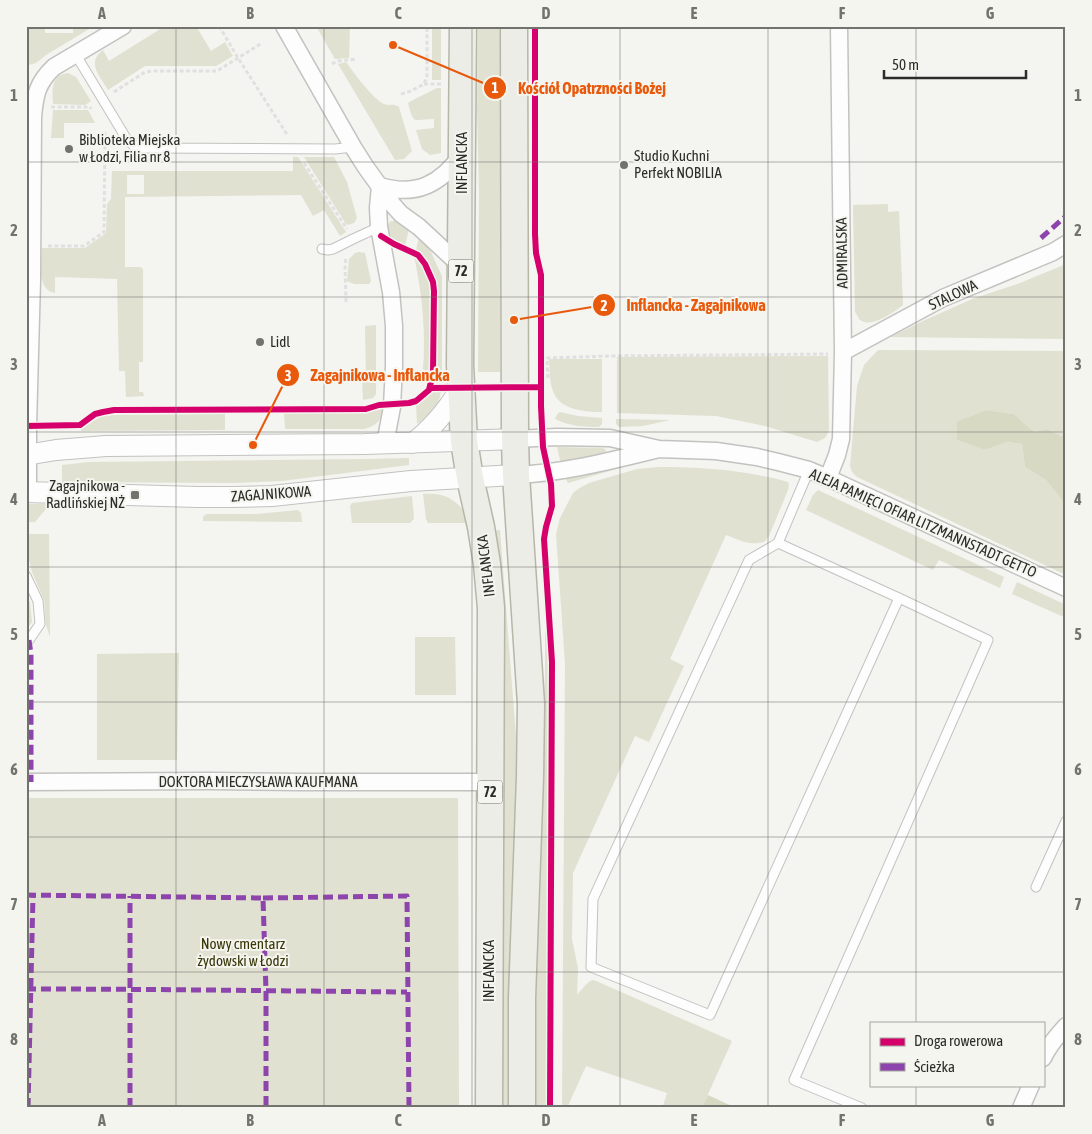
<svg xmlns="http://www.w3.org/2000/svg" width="1092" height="1134" font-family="'Asap Condensed',sans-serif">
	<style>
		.green { fill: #e0e1d1; fill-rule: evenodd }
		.forest { fill: #d8d9c3 }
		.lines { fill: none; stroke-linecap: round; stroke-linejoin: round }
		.service-casing { stroke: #c2c2c0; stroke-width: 11 }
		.minor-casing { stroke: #c2c2c0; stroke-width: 19 }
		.tertiary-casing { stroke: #c2c2c0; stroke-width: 22 }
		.primary-casing { stroke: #b6b6a9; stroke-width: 29 }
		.path { stroke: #e0e0e0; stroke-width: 3; stroke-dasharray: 4 2.5; stroke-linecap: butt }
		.service { stroke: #fdfdfd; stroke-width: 9 }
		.minor { stroke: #fdfdfd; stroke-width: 16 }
		.tertiary { stroke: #fdfdfd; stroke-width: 20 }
		.primary { stroke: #edede8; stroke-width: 26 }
		.quiet { stroke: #8e44ad; stroke-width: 5; stroke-dasharray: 10 5; stroke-linecap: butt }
		.cycleway-casing { stroke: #f5f5ef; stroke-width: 9 }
		.cycleway { stroke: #d6006c; stroke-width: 6 }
		.grid { fill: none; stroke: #72726f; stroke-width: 1; stroke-opacity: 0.55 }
		.poi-dot { fill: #72726f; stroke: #f5f5ef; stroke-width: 2 }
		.labels { text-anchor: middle; stroke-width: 4; stroke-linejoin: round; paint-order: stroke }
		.shield { fill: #f5f5ef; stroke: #686865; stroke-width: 1 }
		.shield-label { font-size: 14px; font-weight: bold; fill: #2c2c2a }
		.poi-label { font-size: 15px; fill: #2c2c2a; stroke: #f5f5ef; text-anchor: start }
		.street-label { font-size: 15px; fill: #2c2c2a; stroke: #f5f5ef }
		.park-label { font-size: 15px; fill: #373708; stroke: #f5f5ef }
		.leader { fill: none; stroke: #e8590c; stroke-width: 2 }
		.callout-dot { fill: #e8590c; stroke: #f5f5ef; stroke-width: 2 }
		.mark-label { font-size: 15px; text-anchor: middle; font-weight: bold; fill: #fff }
		.callout-label { font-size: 16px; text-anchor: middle; font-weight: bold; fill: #e8590c; stroke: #f5f5ef; stroke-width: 4; stroke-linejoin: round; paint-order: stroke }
		.neatline { fill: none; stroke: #72726f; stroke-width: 2 }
		.grid-label { font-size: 16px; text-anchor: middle; font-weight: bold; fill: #72726f }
	</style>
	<rect width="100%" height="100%" fill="#f4f4f0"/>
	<path class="green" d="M27,26H45V33H73V26H94L46,55L36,63L29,65L26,64Z
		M165,26H196L211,51L225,42L233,56L216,66H145L108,90C100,76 86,63 103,50L109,61Z
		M316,26H350L349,58L335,59Z
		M432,26H441V80H432Z
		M478,26H501L500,372H478L479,194L477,108Z
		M346,62C353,72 374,100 384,104C390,106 394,103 399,107L412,151L404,159L395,160L338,64Z
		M68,73L76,77L91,101L85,105L53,104C52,91 51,75 68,73Z
		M437,88H441V153L430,155L422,149L416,130L434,128V119C413,119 414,126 408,103L411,101Z
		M53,110H88L95,123H64V138H51Z
		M293,157H298L346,232L340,236L324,210L313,216L301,195L125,197V267H140L143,269V362H139V392H143L144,396L126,397L125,371H119L117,279L55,277V293C36,290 42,262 42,248H85L106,233L107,204L111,199L112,171H293ZM127,175H144V194H127Z
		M304,157H334L347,182L357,218L354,223L348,225L346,224Z
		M888,204V212L899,211L903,305C894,312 870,330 859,319C859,318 855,312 855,312L853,205Z
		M391,221H398L409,229L405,246L389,238C388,231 385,225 391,221Z
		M419,237L424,241L429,248L442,276V372H435C437,353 437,333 437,314C437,304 439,293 436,283C434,272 426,256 416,250Z
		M359,252L365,253L371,281L369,284H354L347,281L349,259L355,253Z
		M414,256C423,263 429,277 431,288V357L429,373L423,369C426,330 422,294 414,256Z
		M1066,264V339L890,337L923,321L972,299L1020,283Z
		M376,325V394L373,398L363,400L362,380H366L365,326Z
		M878,350L1066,351V414L1065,415L1066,418V435L1061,436L1048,429L1034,432L1014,414L986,410L957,421V440L985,450L1007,442L1022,444L1025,467L1046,480L1066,505V575L857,477L852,472L850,466L857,386L864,365Z
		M828,356L829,431L825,438L817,442L765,426L716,416L617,413V357Z
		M549,359H602V412C585,412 559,410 553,391C549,382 550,369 549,359Z
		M435,391H441C439,407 431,415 417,424L416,404Z
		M385,407C382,419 377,426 364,429H285L284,413L369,412Z
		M560,412L578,416L602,418V424L599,427C583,427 569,426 555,419L558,413Z
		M225,414V430L81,431V427L103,416L113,415Z
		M616,419L670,420L643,426L619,427L616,424Z
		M557,447L602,448L605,449L606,451V454L561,464Z
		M409,458V465L282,481L235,483L62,482V465L89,462L366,459Z
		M634,464L568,483L564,476Z
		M659,467C702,467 745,470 788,482L789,485L788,490L769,536L764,542C748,546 740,540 726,535L670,659L684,666L649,742L635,736L573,873L572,939L578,968L577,994C583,990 587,980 594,980L732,1041L704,1103V1108H669L663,1106L667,1093L586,1066L567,1108H562L565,664L556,534L560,518L573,493L578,489L589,483L637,469Z
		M818,490L1004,577L1000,588L939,560L933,570L806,510L813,495Z
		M423,494C448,492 460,502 471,523H428L426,519Z
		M412,496L414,519L410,523H352L350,506L352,503Z
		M28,504H50L35,522H26V505Z
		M298,510L301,513L302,522L203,521V517L206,514H257Z
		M500,530L519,775L512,1108H499L492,531Z
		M26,534H49L50,637L46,625L44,600L32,572L26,548Z
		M1017,582L1066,605V618L1012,594Z
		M26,595L30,603L32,622L26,630Z
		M545,631H547L549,661L546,1108H533V961L545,675Z
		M415,637H455L456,695H415Z
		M179,653L177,760H97V654Z
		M26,798H458L459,1108H26Z"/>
	<path class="forest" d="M986,410L1014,414L1034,432L1048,429L1061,436L1066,435V505L1046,480L1025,467L1022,444L1007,442L985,450L957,440V421Z
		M708,1095L736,1108H704V1103Z"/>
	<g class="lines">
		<defs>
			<path id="service" d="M76,55L126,138L133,145L142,148L335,149L353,147
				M322,249L328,250L333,249L353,239L379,227
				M809,470L778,543L749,560L593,899L591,967L710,1015L899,598
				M778,543L899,598L988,640L794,1080L862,1108
				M26,576L38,601L40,624L29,640H26
				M1036,887L1066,821"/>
			<path id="minor" d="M284,26L353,147L365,166L393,205L401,214L419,227L461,266
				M380,186L378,208L379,227L391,292L394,326V366L392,407L385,444
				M380,186C416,197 441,184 462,154
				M843,352L943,298L1053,252L1066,244
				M515,439L557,437L610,438L659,449L716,451L757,457L778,462L809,470L828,478L1066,588
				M516,475C563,473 609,461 655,450
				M828,478L837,455L841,439L843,352L839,26
				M28,492V426L32,280L33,117C35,95 37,83 54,67L123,26
				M26,782L210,781L302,782H490
				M1043,1058C1049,1045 1057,1036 1066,1026
				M1021,1108L1031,1085"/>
			<path id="tertiary" d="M413,443C433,428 448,409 461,388
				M26,455L56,450L106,446L365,444L515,439
				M26,492L197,497H232L272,496L411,481L516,475"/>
			<path id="primary" d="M463,26L460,365L464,441L470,478L481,527L487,564L491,608L489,1108
				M514,26L515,439L516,475L531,704L530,777L522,998V1108"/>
		</defs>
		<use href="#service" class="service-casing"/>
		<use href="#minor" class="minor-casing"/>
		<use href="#tertiary" class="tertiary-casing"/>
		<use href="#primary" class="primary-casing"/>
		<path class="path" d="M219,26L238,58L288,136
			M332,64L337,61L357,59
			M424,84H441
			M114,92L145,72L153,71H217L262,43
			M401,94L411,91L424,84L427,76V26
			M51,107H90L91,109
			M304,163L347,229
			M48,246H84L104,232L105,131
			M346,302L345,265L346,258
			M548,378L547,358L610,356L828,354"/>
		<use href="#service" class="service"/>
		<use href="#minor" class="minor"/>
		<use href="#tertiary" class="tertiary"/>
		<use href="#primary" class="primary"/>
		<path class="quiet" d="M1041,238L1066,216
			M29,640L31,654V782
			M26,895L263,898L266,991V1108
			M263,898L407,896L409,1108
			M26,989C153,989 280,991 407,992
			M28,1108L33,895
			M130,1108V896"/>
		<defs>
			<path id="cycleway" d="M535,26V234L536,253L541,275V406L543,447L551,484L552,506L546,527L544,539L552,662L550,1108
				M430,388L541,387
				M26,426L80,425L95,414L103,412L114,410L366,409L379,405L409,403L416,401L429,390L433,373L434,291L433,282L425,264L418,255L394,244L381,236"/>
		</defs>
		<use href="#cycleway" class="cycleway-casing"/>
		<use href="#cycleway" class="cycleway"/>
	</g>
	<path class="grid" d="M176,26V1108M324,26V1108M472,26V1108M620,26V1108M768,26V1108M916,26V1023M26,162H1066M26,297H1066M26,432H1066M26,567H1066M26,702H1066M26,837H1066M26,972H1066M916,1085V1108"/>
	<g class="poi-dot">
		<circle cx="69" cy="149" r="5"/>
		<circle cx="624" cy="165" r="5"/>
		<circle cx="260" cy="342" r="5"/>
		<rect x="130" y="490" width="10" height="10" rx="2.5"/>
	</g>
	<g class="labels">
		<g class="shield">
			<rect x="448.5" y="259.5" width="25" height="23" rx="4"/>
			<rect x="477.5" y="780.5" width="25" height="23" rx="4"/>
		</g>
		<g class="shield-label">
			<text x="461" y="276">72</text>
			<text x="490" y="797">72</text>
		</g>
		<g class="poi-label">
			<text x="79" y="145">Biblioteka Miejska<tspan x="79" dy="17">w Łodzi, Filia nr 8</tspan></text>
			<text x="634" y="161">Studio Kuchni<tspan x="634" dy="17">Perfekt NOBILIA</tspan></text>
			<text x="270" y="347">Lidl</text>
			<text x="125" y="491" text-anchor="end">Zagajnikowa -<tspan x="125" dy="17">Radlińskiej NŻ</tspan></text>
		</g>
		<g class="street-label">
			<text transform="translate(462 163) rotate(-90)" y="5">INFLANCKA</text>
			<text transform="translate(842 253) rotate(-91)" y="5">ADMIRALSKA</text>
			<text transform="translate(953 295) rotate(-25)" y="5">STALOWA</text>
			<text transform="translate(271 494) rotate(-4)" y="5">ZAGAJNIKOWA</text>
			<text transform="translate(923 523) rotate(24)" y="5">ALEJA PAMIĘCI OFIAR LITZMANNSTADT GETTO</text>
			<text transform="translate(486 566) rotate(-97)" y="5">INFLANCKA</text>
			<text x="258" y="787">DOKTORA MIECZYSŁAWA KAUFMANA</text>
			<text transform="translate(489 971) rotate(-90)" y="5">INFLANCKA</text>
		</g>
		<g class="park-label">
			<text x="243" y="949">Nowy cmentarz<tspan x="243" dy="17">żydowski w Łodzi</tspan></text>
		</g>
	</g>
	<path class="leader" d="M393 45L495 88M514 320L604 305M253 445L288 375"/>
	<g class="callout-dot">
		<circle cx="393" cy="45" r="5"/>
		<circle cx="514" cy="320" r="5"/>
		<circle cx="253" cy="445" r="5"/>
		<circle cx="495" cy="88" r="12"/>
		<circle cx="604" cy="305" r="12"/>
		<circle cx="288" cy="375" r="12"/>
	</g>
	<g class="mark-label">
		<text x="495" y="93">1</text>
		<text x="604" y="311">2</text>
		<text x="288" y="381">3</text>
	</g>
	<g class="callout-label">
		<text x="592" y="94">Kościół Opatrzności Bożej</text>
		<text x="696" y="311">Inflancka - Zagajnikowa</text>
		<text x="380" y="381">Zagajnikowa - Inflancka</text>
	</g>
	<rect width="1092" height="1134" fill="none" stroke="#f5f5ef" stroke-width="55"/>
	<rect x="870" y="1022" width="175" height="65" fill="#f5f5ef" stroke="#a5a5a0"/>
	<rect x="880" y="1038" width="25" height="8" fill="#d6006c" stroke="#a5a5a0"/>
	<text x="914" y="1046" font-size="15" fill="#2c2c2a">Droga rowerowa</text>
	<rect x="880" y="1063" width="25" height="8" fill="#8e44ad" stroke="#a5a5a0"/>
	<text x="914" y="1072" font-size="15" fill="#2c2c2a">Ścieżka</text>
	<path d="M884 70v8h142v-8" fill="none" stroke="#2c2c2a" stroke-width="2.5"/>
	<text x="892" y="70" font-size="15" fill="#2c2c2a" stroke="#f5f5ef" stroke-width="4" paint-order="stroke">50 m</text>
	<rect x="28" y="28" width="1036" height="1078" class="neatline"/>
	<g class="grid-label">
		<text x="102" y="19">A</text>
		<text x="250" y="19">B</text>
		<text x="398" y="19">C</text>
		<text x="546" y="19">D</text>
		<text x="694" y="19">E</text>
		<text x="842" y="19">F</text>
		<text x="990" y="19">G</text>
		<text x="14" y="101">1</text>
		<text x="1078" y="101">1</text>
		<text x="14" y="236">2</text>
		<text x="1078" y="236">2</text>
		<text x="14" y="370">3</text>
		<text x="1078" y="370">3</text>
		<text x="14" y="505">4</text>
		<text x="1078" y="505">4</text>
		<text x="14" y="640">5</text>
		<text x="1078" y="640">5</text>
		<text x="14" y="775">6</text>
		<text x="1078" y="775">6</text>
		<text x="14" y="910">7</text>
		<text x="1078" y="910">7</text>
		<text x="14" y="1045">8</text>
		<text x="1078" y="1045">8</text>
		<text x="102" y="1126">A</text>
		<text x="250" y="1126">B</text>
		<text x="398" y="1126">C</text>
		<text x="546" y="1126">D</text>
		<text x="694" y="1126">E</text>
		<text x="842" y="1126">F</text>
		<text x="990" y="1126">G</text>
	</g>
</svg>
